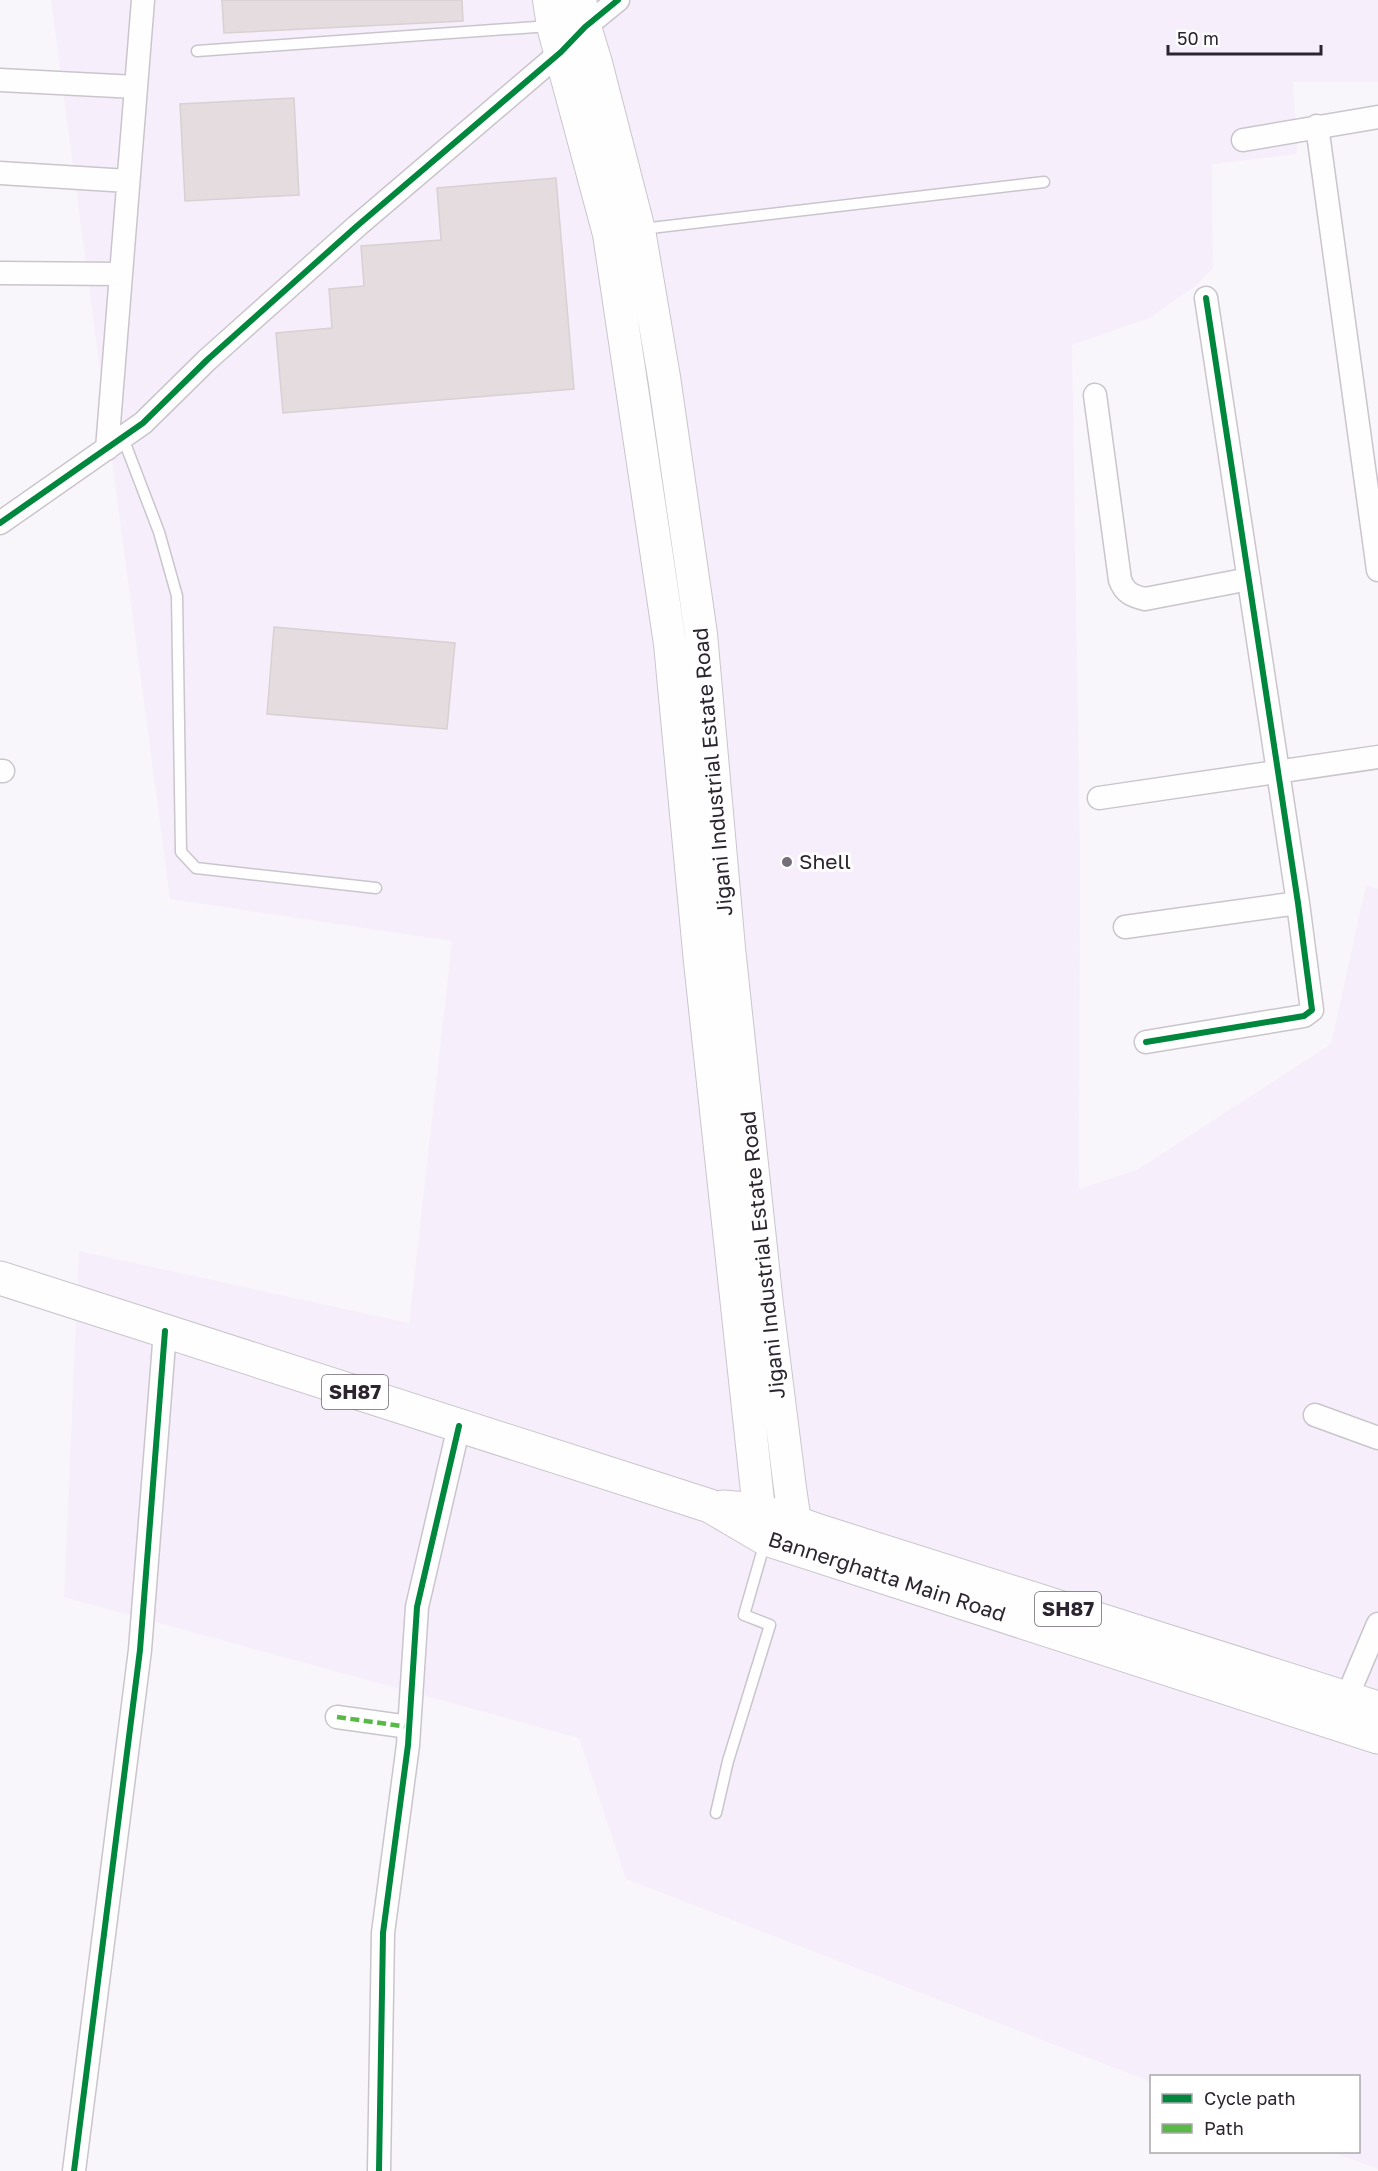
<svg xmlns="http://www.w3.org/2000/svg" width="1378" height="2171" viewBox="0 0 1378 2171" font-family="'Golos Text',sans-serif">
<style>
.built{fill:#f7eefc}
.building{fill:#e5dcdf;stroke:#d8d0d1;stroke-width:1.5}
.lines{fill:none;stroke-linecap:round;stroke-linejoin:round}
.lane-casing{stroke:#cac5cc;stroke-width:13}
.street-casing{stroke:#cac5cc;stroke-width:25}
.secondary-casing{stroke:#cac5cc;stroke-width:34}
.primary-casing{stroke:#cac5cc;stroke-width:35}
.lane{stroke:#fefefe;stroke-width:10}
.street{stroke:#fefefe;stroke-width:22}
.secondary{stroke:#fefefe;stroke-width:32}
.primary{stroke:#fefefe;stroke-width:33}
.quiet{stroke:#58b947;stroke-width:4.5;stroke-dasharray:9 4.5;stroke-linecap:butt}
.cycleway-casing{stroke:#fff;stroke-width:10}
.cycleway{stroke:#00873e;stroke-width:6}
.poi-dot{fill:#736e77;stroke:#fff;stroke-width:2}
.labels{text-anchor:middle;stroke-width:6;stroke-linejoin:round;paint-order:stroke}
.shield{fill:#fff;stroke:#6b666e;stroke-width:1.5}
.shield-label{font-size:20px;font-weight:bold;fill:#2c2530}
.street-label{font-size:21px;fill:#2c2530;stroke:#fff}
.poi-label{font-size:21px;fill:#2c2530;stroke:#fff;text-anchor:start}
</style>
<rect width="100%" height="100%" fill="#f8f6fa"/>
<!-- built -->
<path class="built" d="M51 0H1378V82H1293L1297 154 1212 164 1213 268 1194 287 1149 318 1072 345 1080 853 1079 1189 1137 1170 1331 1044 1366 885 1378 889V2169L1332 2152H1358V2076H1152L1151 2082 626 1879 579 1738 64 1597 79 1251 409 1323 452 941 170 899Z"/>
<!-- building -->
<path class="building" d="M222 0H462L463 21 224 33Z
M294 98 299 195 185 201 180 104Z
M556 178 574 389 283 413 276 333 332 328 329 289 364 286 361 246 441 240 437 188Z
M274 627 455 643 447 729 267 714Z"/>
<g class="lines">
<defs>
<path id="lane" d="M197 51 550 26
M642 229 1044 182
M123 438 159 532 177 596 181 852 196 868 376 888
M716 1813 728 1761 770 1625 744 1615 765 1542"/>
<path id="street" d="M0 80 136 87
M1317 126 1378 570
M1243 140 1378 117
M0 173 128 181
M0 273 121 274
M1095 395 1120 580C1125 593 1132 596 1145 599L1249 579
M107 449 143 0
M0 523 143 423 207 360 357 226 561 52 585 27 618 0
M0 771H3
M1099 798 1378 757
M1125 927 1298 903
M1146 1042 1304 1016 1312 1010 1298 903 1206 298
M1315 1415 1378 1438
M1341 1711 1378 1624
M337 1717 409 1727
M74 2171 140 1650 165 1331
M379 2171 383 1933 408 1745 417 1607 459 1426"/>
<path id="secondary" d="M549 0 553 26 609 234 670 644 700 962 759 1510 765 1536
M580 0 585 27 596 63 639 230 664 377 701 634 729 948 767 1305 790 1488 795 1522 802 1546"/>
<path id="primary" d="M0 1278 710 1506 766 1539 1378 1737
M723 1507 759 1510 822 1532 1378 1708"/>
</defs>
<!-- lane casing -->
<use href="#lane" class="lane-casing"/>
<!-- street casing -->
<use href="#street" class="street-casing"/>
<!-- secondary casing -->
<use href="#secondary" class="secondary-casing"/>
<!-- primary casing -->
<use href="#primary" class="primary-casing"/>
<!-- lane -->
<use href="#lane" class="lane"/>
<!-- street -->
<use href="#street" class="street"/>
<!-- secondary -->
<use href="#secondary" class="secondary"/>
<!-- primary -->
<use href="#primary" class="primary"/>
<!-- quiet -->
<path class="quiet" d="M337 1717 409 1727"/>
<defs>
<path id="cycleway" d="M0 523 143 423 207 360 357 226 561 52 585 27 618 0
M1146 1042 1304 1016 1312 1010 1298 903 1206 298
M74 2171 140 1650 165 1331
M379 2171 383 1933 408 1745 417 1607 459 1426"/>
</defs>
<!-- cycleway casing -->
<use href="#cycleway" class="cycleway-casing"/>
<!-- cycleway -->
<use href="#cycleway" class="cycleway"/>
</g>
<!-- markers -->
<circle class="poi-dot" cx="787" cy="862" r="6"/>
<g class="labels">
<!-- shield labels -->
<g class="shield">
<rect x="322" y="1375" width="66" height="34" rx="4.5"/>
<rect x="1035" y="1592" width="66" height="34" rx="4.5"/>
</g>
<g class="shield-label">
<text x="355" y="1399">SH87</text>
<text x="1068" y="1616">SH87</text>
</g>
<!-- street labels -->
<g class="street-label">
<text transform="translate(713 772) rotate(-95)" y="7">Jigani Industrial Estate Road</text>
<text transform="translate(763 1255) rotate(-96)" y="7">Jigani Industrial Estate Road</text>
<text transform="translate(887 1577) rotate(18)" y="7">Bannerghatta Main Road</text>
</g>
<!-- poi labels -->
<g class="poi-label">
<text x="799" y="869">Shell</text>
</g>
</g>
<!-- legend -->
<rect x="1150" y="2075" width="210" height="78" fill="#ffffff" stroke="#aba8ac" stroke-width="1.5"/>
<rect x="1162" y="2094" width="30" height="9" fill="#00873e" stroke="#aba8ac" stroke-width="1.5"/>
<text x="1204" y="2105" font-size="18" fill="#2c2530">Cycle path</text>
<rect x="1162" y="2124" width="30" height="9" fill="#58b947" stroke="#aba8ac" stroke-width="1.5"/>
<text x="1204" y="2135" font-size="18" fill="#2c2530">Path</text>
<!-- scale -->
<path d="M1168 45v9h153v-9" fill="none" stroke="#2c2530" stroke-width="3"/>
<text x="1177" y="45" font-size="18" fill="#2c2530" stroke="#ffffff" stroke-width="4.5" paint-order="stroke">50 m</text>
</svg>
